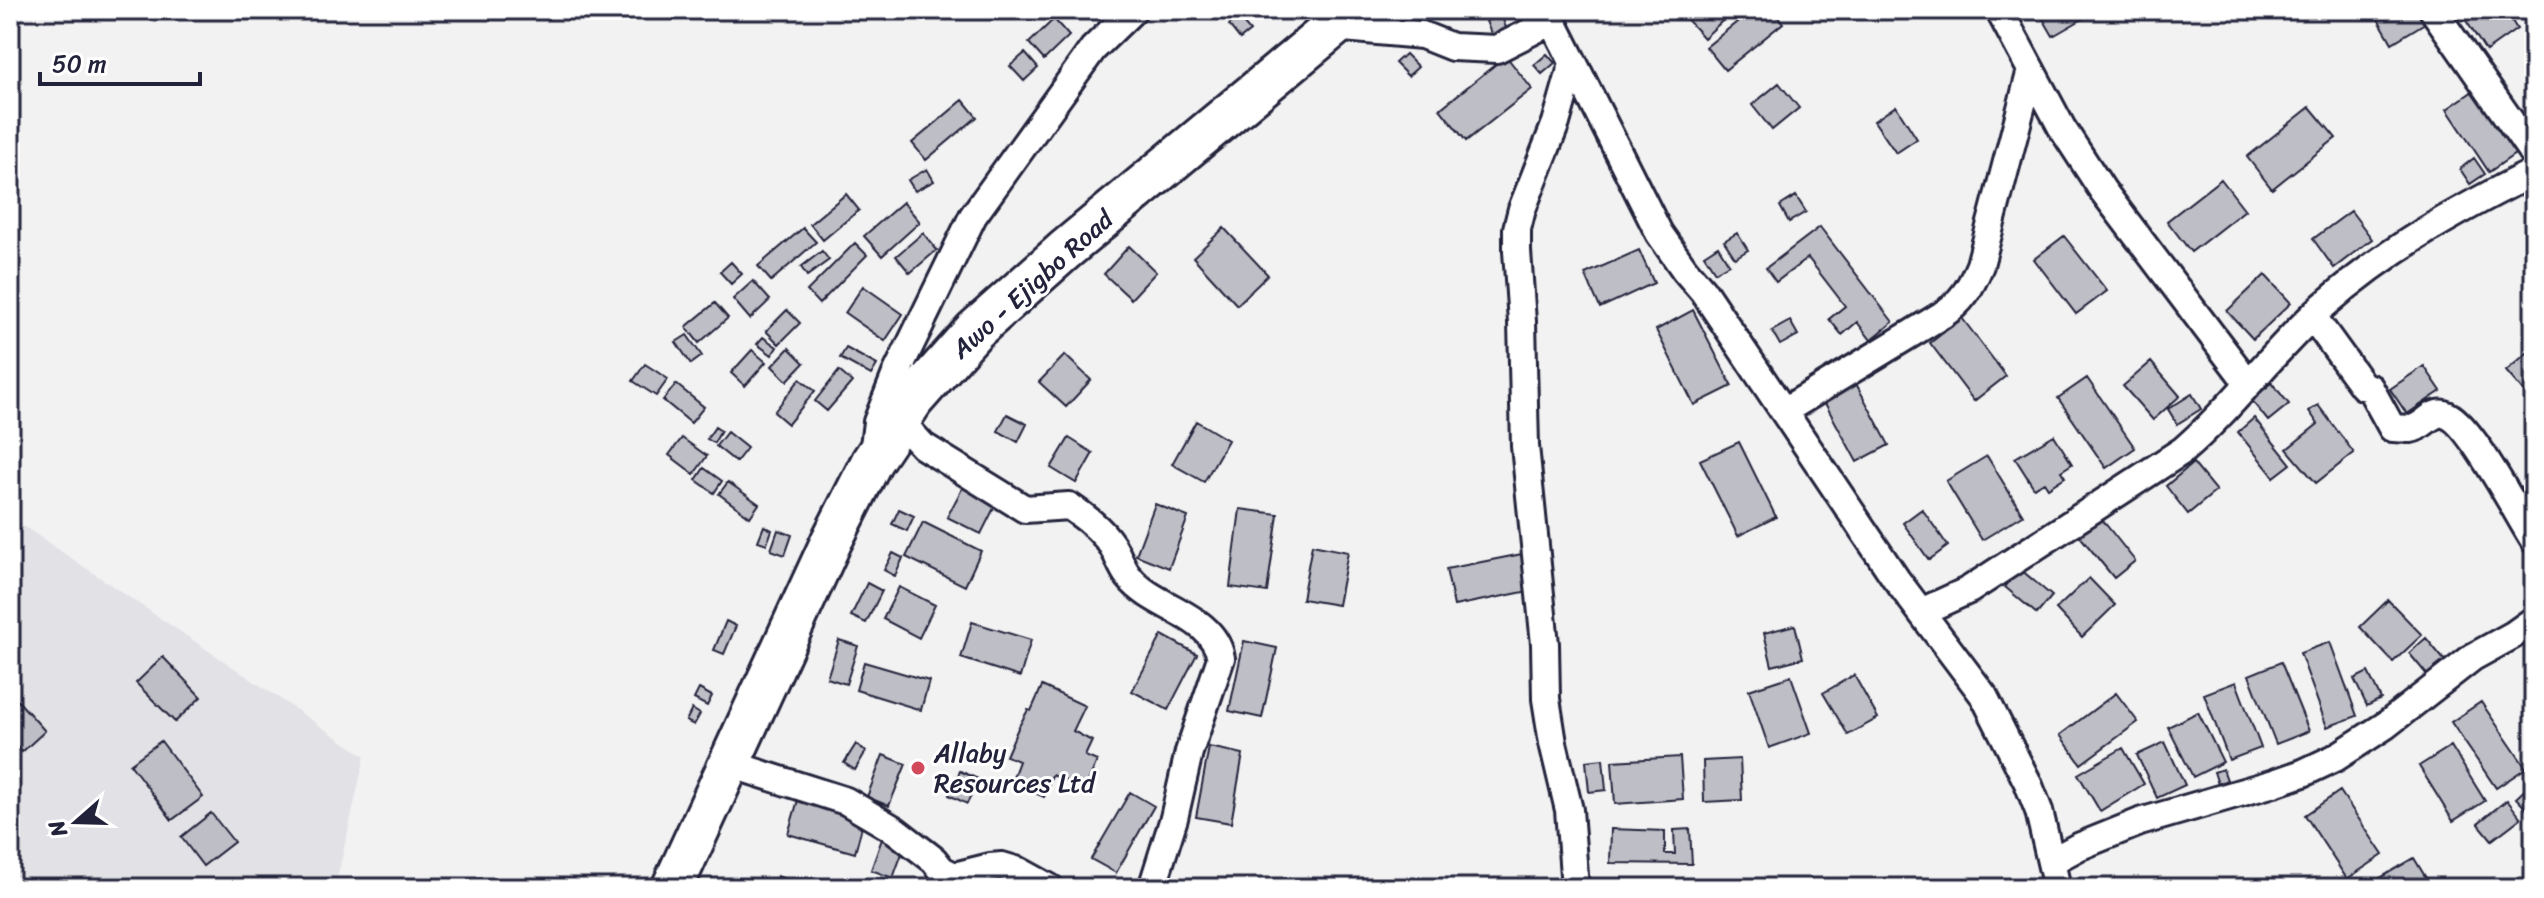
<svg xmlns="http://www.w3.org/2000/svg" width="2544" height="898" viewBox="0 0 2544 898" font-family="Sriracha,sans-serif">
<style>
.built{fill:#e2e2e6}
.building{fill:#bebec6;stroke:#22223b;stroke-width:2}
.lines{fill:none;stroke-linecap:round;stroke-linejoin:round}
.minor-casing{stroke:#22223b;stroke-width:32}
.primary-casing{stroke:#22223b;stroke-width:46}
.minor{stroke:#fff;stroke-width:26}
.primary{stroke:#fff;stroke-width:40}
.poi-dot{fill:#d1495b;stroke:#fff;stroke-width:3}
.labels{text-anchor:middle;stroke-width:6;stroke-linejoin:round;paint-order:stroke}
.street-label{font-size:26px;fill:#22223b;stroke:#fff}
.poi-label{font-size:26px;fill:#22223b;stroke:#fff;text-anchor:start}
</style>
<rect width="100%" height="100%" fill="#f2f2f3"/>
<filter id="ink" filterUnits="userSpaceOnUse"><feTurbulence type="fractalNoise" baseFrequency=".0125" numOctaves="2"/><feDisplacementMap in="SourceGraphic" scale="16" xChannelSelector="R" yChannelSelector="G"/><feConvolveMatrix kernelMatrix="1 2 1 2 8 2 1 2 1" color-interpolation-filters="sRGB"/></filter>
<g filter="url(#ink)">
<!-- built -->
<path class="built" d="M10 517 365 756 335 888H10Z"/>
<!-- building -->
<path class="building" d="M1414 10H1435L1422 20Z
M1685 10H1734L1704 38 1681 13Z
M1752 10H1773L1783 23 1725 70 1706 47Z
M2038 10H2098L2053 36Z
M2378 10H2417L2425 23 2392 43 2374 12Z
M2459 10H2505L2517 29 2486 51Z
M1501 15 1509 35 1494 41 1486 21Z
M1238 17 1250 31 1240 39 1229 25Z
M1054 19 1069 36 1044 60 1029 43Z
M1025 53 1038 68 1024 81 1010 66Z
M1405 54 1418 67 1408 76 1395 63Z
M1547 54 1555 63 1542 74 1534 65Z
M1506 56 1532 89 1466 141 1440 109Z
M1779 83 1799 108 1772 130 1752 105Z
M2476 89 2518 152 2489 172 2447 109Z
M963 100 977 117 926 160 912 143Z
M1896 106 1917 139 1896 153 1874 121Z
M2310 107 2336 138 2272 189 2247 157Z
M2474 158 2485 174 2470 184 2460 169Z
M927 169 934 181 915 191 908 180Z
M2221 179 2245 210 2191 252 2167 221Z
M846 194 859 210 823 240 810 224Z
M1796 196 1806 212 1789 222 1780 206Z
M903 202 920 222 882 256 864 236Z
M2351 211 2372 239 2334 268 2313 239Z
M1820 227 1893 322 1871 340 1857 322 1842 335 1829 319 1845 306 1808 258 1776 282 1766 268Z
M803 228 816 242 771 281 758 266Z
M1224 228 1268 275 1237 305 1193 257Z
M923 233 937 250 910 273 896 256Z
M1737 233 1748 250 1735 258 1724 241Z
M2064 236 2107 291 2076 314 2034 259Z
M855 243 867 255 819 304 807 291Z
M1129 246 1156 272 1131 299 1104 274Z
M1718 246 1729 264 1715 272 1704 255Z
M1639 250 1654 283 1600 308 1585 274Z
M822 251 829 260 807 276 801 267Z
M731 262 742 274 731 284 720 272Z
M2265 275 2291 303 2253 339 2227 311Z
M753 281 770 300 750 319 733 299Z
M863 286 903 314 885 341 845 313Z
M715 303 728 318 699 343 686 327Z
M787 310 800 323 779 344 766 331Z
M1693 310 1732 386 1694 405 1656 330Z
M1962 318 2006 376 1974 401 1930 343Z
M1790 321 1798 335 1780 345 1772 331Z
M687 335 702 356 691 364 676 342Z
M763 337 777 347 772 355 757 344Z
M789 348 804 363 787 381 772 366Z
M846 348 877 365 871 375 840 358Z
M752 350 766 362 745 386 731 373Z
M2528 352 2534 358V404L2506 371Z
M1065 355 1091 380 1066 407 1039 382Z
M2151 362 2180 396 2153 420 2123 386Z
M645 364 668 379 656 396 633 381Z
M2424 366 2441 391 2407 414 2390 389Z
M839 371 852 382 827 411 815 401Z
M1853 378 1889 445 1857 462 1821 396Z
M2087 378 2135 448 2106 468 2058 398Z
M800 379 815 391 788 424 774 412Z
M2272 383 2289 404 2268 421 2251 400Z
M676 384 704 407 691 423 663 400Z
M2192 394 2201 409 2177 424 2168 409Z
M2318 405 2354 453 2316 483 2287 449 2318 424 2309 411Z
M1007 414 1027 424 1018 442 998 431Z
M2254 418 2291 464 2274 477 2238 432Z
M1196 421 1228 440 1204 482 1172 464Z
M715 427 721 431 714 443 707 439Z
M727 432 747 448 736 462 716 446Z
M2054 435 2072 464 2061 471 2065 477 2048 488 2044 482 2034 488 2015 458Z
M682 438 707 456 694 474 669 455Z
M1069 438 1093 453 1076 483 1051 468Z
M1739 442 1776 517 1738 536 1700 460Z
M1987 456 2023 515 1982 540 1946 481Z
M2193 463 2216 491 2188 514 2166 486Z
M704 468 722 481 714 493 696 480Z
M728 482 759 504 750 517 719 494Z
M964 485 997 502 981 534 947 517Z
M1155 504 1188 517 1169 568 1136 555Z
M899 509 914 516 907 531 892 524Z
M1240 509 1278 514 1267 592 1230 587Z
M1922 509 1948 546 1929 560 1903 523Z
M2100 517 2135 561 2114 578 2079 535Z
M923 522 981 551 965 586 906 557Z
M764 526 772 530 767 544 758 541Z
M778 530 792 535 785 555 771 550Z
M1312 545 1348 552 1338 605 1302 599Z
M893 553 903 558 895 576 884 570Z
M1522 554 1529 591 1454 606 1446 569Z
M2020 569 2052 596 2037 614 2005 587Z
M2089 578 2115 605 2082 637 2056 609Z
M867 583 882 591 866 623 851 616Z
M899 587 935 605 919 638 883 619Z
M2388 600 2422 635 2393 662 2360 627Z
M726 621 736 626 724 654 714 650Z
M972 622 1031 640 1020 677 961 658Z
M1795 625 1803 658 1772 666 1764 633Z
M1162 635 1197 654 1168 710 1132 691Z
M2426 638 2445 661 2428 676 2409 653Z
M839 640 858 646 846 684 827 678Z
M1244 641 1277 648 1262 718 1229 711Z
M2330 642 2357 716 2327 727 2300 653Z
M163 657 201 697 175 722 136 683Z
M864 662 929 681 921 710 856 690Z
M2281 662 2309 731 2276 744 2249 675Z
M2368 672 2381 699 2367 706 2354 679Z
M1854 675 1878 718 1848 735 1823 693Z
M1791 676 1811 733 1769 748 1749 690Z
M2236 682 2261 748 2229 760 2204 694Z
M1042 686 1085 706 1073 731 1092 741 1085 756 1097 761 1085 789 1052 775 1044 797 1011 783 1019 761 1006 756 1018 728 1028 710 1031 711Z
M699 689 712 696 707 706 694 699Z
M10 692 45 731 22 752 10 739Z
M2116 693 2138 722 2081 764 2060 735Z
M2481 702 2526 768 2496 788 2451 722Z
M692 709 700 714 694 725 686 721Z
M2198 712 2223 762 2193 777 2168 727Z
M161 741 203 797 172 820 130 764Z
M2165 742 2185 785 2157 798 2137 755Z
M856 744 866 751 855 770 844 763Z
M2451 746 2485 801 2453 821 2419 766Z
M1209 747 1243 754 1231 823 1196 817Z
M2123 748 2144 784 2100 811 2078 774Z
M883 755 906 764 889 806 867 797Z
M1680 757 1683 799 1615 804 1612 761Z
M1603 759 1606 790 1589 792 1586 761Z
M1740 759 1742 800 1704 802 1703 761Z
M2223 769 2227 780 2218 784 2214 772Z
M960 771 978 779 967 804 949 795Z
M2534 781V817L2516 798Z
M2340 791 2383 855 2347 879 2305 815Z
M1130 792 1154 806 1116 873 1091 859Z
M798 800 864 819 855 853 788 834Z
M2507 800 2521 818 2492 840 2478 823Z
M211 813 234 842 203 866 181 837Z
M1611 829 1665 831V854H1675L1674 830 1690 829 1692 864 1610 863Z
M883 836 905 845 893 878 871 870Z
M2414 858 2432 888H2363Z
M777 876 811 888H773Z"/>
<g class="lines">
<defs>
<path id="minor" d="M1547 10 1659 233 1685 270 1703 291 1896 579 1984 696 2028 783 2039 811 2057 888
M1999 10 2062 128 2103 191 2248 383
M2433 10 2534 155
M1333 27 1422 35 1452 47 1497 49 1552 21
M1573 63 1556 123 1522 209 1517 229V251L1522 322 1525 446 1545 644 1546 699 1553 743 1569 810 1575 888
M2313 317 2363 386 2370 388 2392 428C2398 428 2405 429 2411 429 2424 427 2431 411 2444 414 2469 419 2518 516 2534 540
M1784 411 1942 315C1962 302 1971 287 1980 265L2031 70
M899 420 923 446 1025 509 1069 506C1085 517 1100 528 1111 544 1118 554 1121 567 1129 577 1154 609 1213 614 1221 658L1189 752 1174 818 1152 888
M874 446 877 422 896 374 973 216 1093 49 1133 10
M1921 612 1969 590 2182 451C2233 407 2273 351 2323 306 2389 248 2456 211 2534 172
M727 763 846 801 895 830 934 860 942 870 954 876 990 867 1002 866 1019 871 1050 888
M2052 861 2078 847 2140 822 2274 783 2303 773 2335 758 2386 725 2473 657 2513 635 2534 620"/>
<path id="primary" d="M672 888 832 540 872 461 913 400 974 331 1065 250 1354 10"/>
</defs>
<!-- minor casing -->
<use href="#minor" class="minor-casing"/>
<!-- primary casing -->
<use href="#primary" class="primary-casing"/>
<!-- minor -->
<use href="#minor" class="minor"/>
<!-- primary -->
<use href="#primary" class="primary"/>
</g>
</g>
<!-- markers -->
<circle class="poi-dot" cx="918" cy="768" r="8"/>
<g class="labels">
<!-- street labels -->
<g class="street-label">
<text transform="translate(1032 284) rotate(-42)" y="9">Awo - Ejigbo Road</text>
</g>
<!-- poi labels -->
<g class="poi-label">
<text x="934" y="762">Allaby<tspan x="934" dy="30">Resources Ltd</tspan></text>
</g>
</g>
<!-- margin -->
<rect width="2544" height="898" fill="none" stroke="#fff" stroke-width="40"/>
<rect x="20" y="20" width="2504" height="858" fill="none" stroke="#22223b" stroke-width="3" filter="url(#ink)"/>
<!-- north arrow -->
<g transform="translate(76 822) rotate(250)" stroke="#ffffff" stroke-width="6" paint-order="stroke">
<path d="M0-6L14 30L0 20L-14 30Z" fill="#22223b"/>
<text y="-12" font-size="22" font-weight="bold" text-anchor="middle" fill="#22223b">N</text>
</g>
<!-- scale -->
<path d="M40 72v12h160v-12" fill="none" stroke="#22223b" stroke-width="4"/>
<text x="52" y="72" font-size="24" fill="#22223b" stroke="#ffffff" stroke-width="6" paint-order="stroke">50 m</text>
</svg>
